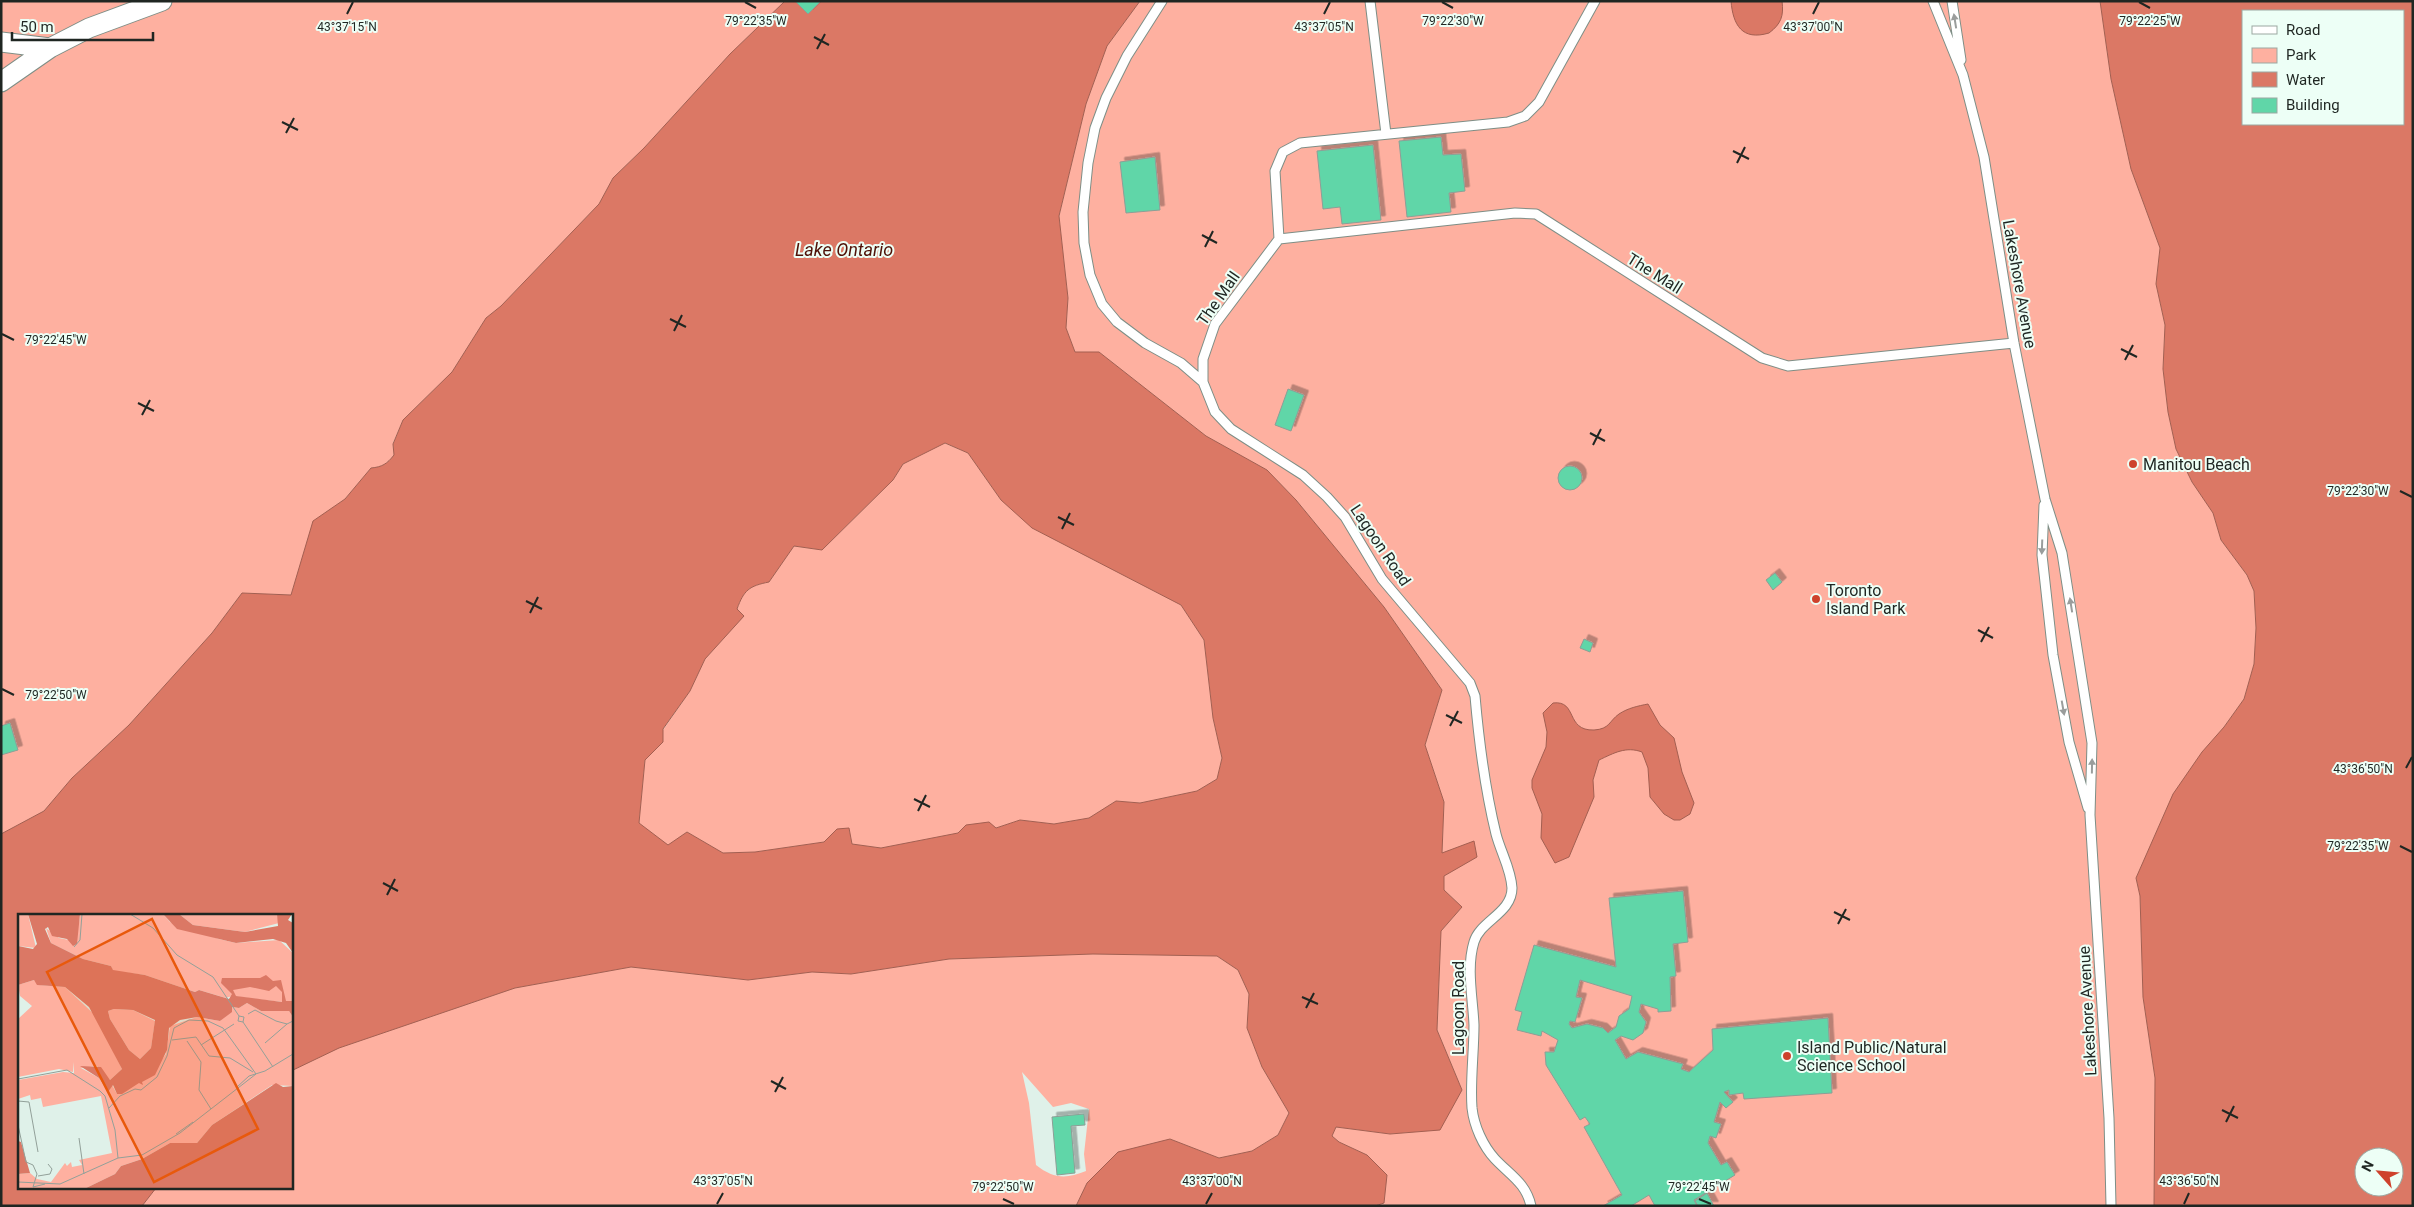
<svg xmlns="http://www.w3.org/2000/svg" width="2414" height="1207" viewBox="0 0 2414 1207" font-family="Roboto,sans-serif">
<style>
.green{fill:#feb0a0;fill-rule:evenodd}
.water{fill:#db7865;stroke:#a35f51;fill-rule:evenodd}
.building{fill:#60d6a8;stroke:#8d9e96;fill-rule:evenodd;filter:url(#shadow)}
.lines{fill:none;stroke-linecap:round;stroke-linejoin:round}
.lane-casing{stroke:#7e8e86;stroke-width:11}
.street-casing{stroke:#7e8e86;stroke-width:21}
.lane{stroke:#fff;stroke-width:9}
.street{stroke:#fff;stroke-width:19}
.oneway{fill:#9a9d9c}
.ticks{fill:none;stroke:#1f2622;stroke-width:2}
.poi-dot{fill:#ce422c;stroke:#edfff6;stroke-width:2}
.labels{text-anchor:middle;stroke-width:4;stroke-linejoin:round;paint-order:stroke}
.street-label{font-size:16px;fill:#1f2622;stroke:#edfff6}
.poi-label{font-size:16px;fill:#1f2622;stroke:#edfff6;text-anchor:start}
.water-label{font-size:18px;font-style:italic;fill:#501208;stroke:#edfff6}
.inset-road{fill:none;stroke:#92a099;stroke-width:1}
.view{fill:#e8590c;fill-opacity:0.15;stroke:#e8590c;stroke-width:2.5}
.inset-edge{fill:none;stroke:#1f2622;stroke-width:2.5}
.ticks-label{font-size:12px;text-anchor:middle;fill:#1f2622;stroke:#edfff6;stroke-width:4;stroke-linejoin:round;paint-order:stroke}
</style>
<defs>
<filter id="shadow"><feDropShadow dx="4.5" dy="-4.5" stdDeviation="0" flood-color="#0004"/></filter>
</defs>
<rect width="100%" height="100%" fill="#dff1e9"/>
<!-- green -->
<path class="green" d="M1 1H785L730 54 644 148 613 178 599 204 501 306 486 318 452 372 403 420 393 443 394 455C387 464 382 467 371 468L345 499 314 521 291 595 242 593 212 633 129 725 72 778 44 811 1 834Z
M1140 1H2100L2111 79 2131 169 2160 248 2156 284 2165 325 2163 369 2168 412 2176 449 2192 482 2213 513 2221 540 2247 575 2254 591 2256 628 2254 664 2244 699 2224 727 2136 878 2140 896 2143 997 2155 1078 2154 1206H1375L1384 1203 1367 1155 1339 1142 1332 1136 1336 1127 1390 1134 1412 1132 1462 1090 1437 1030 1441 931 1462 907 1444 890 1442 853 1444 802 1425 745 1442 690 1384 607 1296 500 1267 470 1206 436 1099 352H1075L1066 328 1068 298 1059 217 1086 104 1107 46Z
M944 443 968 453 1001 500 1181 605 1204 640 1213 718 1222 758 1217 779 1197 791 1140 803 1116 801 1090 818 1054 824 1020 820 996 828 966 825 959 833 881 848 852 844 849 829H837L824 842 755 852 723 853 687 832 668 846 639 823 645 760 663 742V730L690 691 705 659 743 616 737 609C743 590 749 586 769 582L794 546 822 550 893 480 903 464Z
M1093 954 1217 956 1238 970 1249 994 1247 1028 1262 1067 1289 1113 1278 1135 1252 1151 1219 1158 1170 1139 1087 1183 1076 1206H142L156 1188H291V1071L338 1048 515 988 631 967 748 980 812 972 851 974 949 959ZM1022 1072 1053 1107 1071 1103 1089 1109 1084 1154 1086 1171C1066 1179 1054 1179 1036 1165L1029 1103Z"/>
<!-- water -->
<path class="water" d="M785 1H795L808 14 821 1H1140L1107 46 1086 104 1059 216 1068 298 1066 328 1075 352H1099L1206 436 1267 470 1296 500 1384 607 1442 690 1425 745 1444 802 1442 853 1474 841 1477 857 1444 876V890L1462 907 1441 931 1437 1030 1462 1090 1440 1130 1390 1134 1336 1127 1332 1136 1339 1142 1367 1155 1387 1175 1384 1203 1375 1206H1076L1087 1183 1118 1152 1170 1139 1219 1158 1252 1151 1278 1135 1289 1113 1262 1067 1247 1028 1249 994 1238 970 1217 956 1093 954 949 959 851 974 812 972 748 980 631 967 515 988 339 1048 291 1071V916H19V1188H156L142 1206H1V834L44 811 72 778 129 725 212 633 242 593 291 595 313 521 345 499 371 468C382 467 387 464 394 455L393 444 403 420 452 372 486 318 501 306 599 204 613 178 644 148 730 54ZM945 443 968 453 1001 500 1032 528 1181 605 1204 640 1213 718 1222 758 1217 779 1197 791 1140 803 1116 801 1089 818 1054 824 1020 820 996 828 989 822 966 825 958 833 881 848 852 844 849 828 837 829 824 842 755 852 723 853 687 832 668 845 639 823 645 760 663 742V729L690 691 705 659 744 616 737 609C744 590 749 586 769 582L794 546 822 550 893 480 903 464Z
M1731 1H1782C1784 16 1781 24 1769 33 1742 41 1733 25 1731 1Z
M2100 1H2413V1206H2154L2155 1078 2143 997 2140 896 2136 878 2173 794 2202 752 2224 727 2244 699 2254 664 2256 628 2254 591 2247 575 2221 540 2213 513 2192 482 2176 449 2168 412 2163 369 2165 325 2156 284 2160 248 2131 169 2111 79ZM2243 11H2403V124H2243ZM2364 1157H2394V1187H2364Z
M1553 703C1578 700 1565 731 1594 730 1610 729 1609 721 1619 714 1628 708 1638 706 1648 704L1660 725 1674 738 1682 772 1694 803 1690 814 1680 820H1674L1664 814 1650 797 1648 768 1642 752C1626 746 1614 753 1599 760L1593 780 1594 797 1569 857 1555 863 1541 838 1542 814 1532 788V780L1546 747 1547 732 1543 713Z"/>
<!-- building -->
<path class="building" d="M795 1H821L808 14Z
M1441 137 1443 155 1461 154 1465 191 1449 193 1451 212 1407 217 1399 141Z
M1373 145 1381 220 1342 224 1340 207 1323 209 1317 151Z
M1155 157 1160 210 1126 213 1120 162Z
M1288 389 1304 395 1291 431 1275 425Z
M1558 478a12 12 0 1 1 24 0a12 12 0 1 1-24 0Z
M1775 573 1782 582 1773 590 1766 580Z
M1584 639 1593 643 1590 652 1580 648Z
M10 723 18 750 1 755V726Z
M1683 891 1688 942 1673 944 1676 976 1670 977 1671 1011 1658 1012V1009L1641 1004 1639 1012 1646 1022 1643 1033 1633 1040 1621 1036 1615 1040 1626 1059 1638 1052 1683 1064 1681 1069 1689 1072 1713 1050 1712 1029 1828 1018 1832 1093 1744 1099 1743 1093 1729 1095V1090L1724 1092 1733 1102 1726 1108 1720 1102 1714 1122 1721 1124 1716 1138 1710 1136 1708 1143 1721 1165 1727 1162 1735 1175 1694 1200 1697 1206H1655L1649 1195 1631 1206H1603L1622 1195 1584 1127 1590 1124 1585 1117 1580 1120 1546 1065 1545 1052H1554L1558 1040 1542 1031 1541 1036 1517 1030 1522 1012 1515 1010 1534 945 1616 967 1609 898ZM1580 980 1632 996 1629 1009 1619 1016 1616 1027 1608 1033 1603 1028 1587 1024 1572 1028 1569 1024 1570 1021 1575 1022 1582 998 1576 997Z
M1084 1114 1085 1125 1071 1126 1075 1173 1057 1175 1052 1117Z
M1707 1193 1714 1206H1698L1695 1201Z"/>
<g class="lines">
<defs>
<path id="lane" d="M1162 1 1127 56 1106 98 1095 128 1088 163 1083 212 1084 243 1090 275 1102 304 1117 322 1145 343 1181 363 1203 382 1215 412 1231 429 1303 475 1327 497 1345 517 1382 579 1470 683 1475 696C1479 742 1485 789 1496 834 1501 853 1511 869 1512 888 1512 913 1480 921 1474 942 1466 968 1473 999 1474 1025 1474 1053 1470 1081 1472 1108 1474 1126 1483 1146 1495 1159 1510 1175 1526 1183 1531 1206
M1370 1 1386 134
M1933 1 1963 75 1984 157 2014 343 2045 499 2062 553 2092 743 2090 815 2109 1118 2111 1206
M1952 1 1961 60
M1279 239 1515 213 1536 214 1762 358 1788 366 2014 343
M1203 382V359L1215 324 1279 239 1275 171 1283 152 1300 143 1508 122 1525 116 1539 102 1595 1
M2044 505 2042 555 2053 655 2069 742 2088 808"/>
<path id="street" d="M1 42 50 48
M1 82 50 48 89 28 162 1"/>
</defs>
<!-- lane casing -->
<use href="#lane" class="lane-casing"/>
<!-- street casing -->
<use href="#street" class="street-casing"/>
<!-- lane -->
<use href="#lane" class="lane"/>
<!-- street -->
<use href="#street" class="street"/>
</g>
<!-- one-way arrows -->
<defs><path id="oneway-solid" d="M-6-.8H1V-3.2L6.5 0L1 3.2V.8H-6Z" transform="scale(1.25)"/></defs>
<g class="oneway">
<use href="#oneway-solid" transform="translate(1955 21) rotate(-99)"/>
<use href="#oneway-solid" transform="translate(2042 547) rotate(92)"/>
<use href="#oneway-solid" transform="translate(2071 605) rotate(-99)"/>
<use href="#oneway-solid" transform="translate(2063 708) rotate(80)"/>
<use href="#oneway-solid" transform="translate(2092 766) rotate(-89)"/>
</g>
<!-- ticks -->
<path class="ticks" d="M745 2 756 8M1442 2 1453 8M2139 2 2150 8M347 14 353 2M1324 14 1330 2M1813 14 1819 2M814 37 829 45M817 49 825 34M282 122 298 130M286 133 294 118M1733 151 1749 159M1737 163 1745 147M1202 235 1217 243M1205 247 1213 231M670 319 686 327M674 331 682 315M2 334 14 340M2121 349 2137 357M2125 360 2133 345M138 403 154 411M142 415 150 400M1590 433 1605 441M1593 445 1601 429M2400 491 2412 497M1058 517 1074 525M1062 529 1070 513M526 601 542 609M530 613 538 597M1978 630 1993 638M1981 642 1989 627M2 689 14 695M1446 715 1462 723M1450 726 1458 711M2406 768 2412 757M914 799 930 807M918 811 926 795M2400 846 2412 852M383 883 398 891M387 895 395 879M1834 912 1850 920M1838 924 1846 909M1302 997 1318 1004M1306 1008 1314 993M771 1081 786 1089M775 1092 783 1077M2222 1110 2238 1118M2226 1122 2234 1106M1003 1199 1014 1204M1699 1199 1711 1204M717 1204 723 1193M1206 1204 1212 1193M2184 1204 2189 1193"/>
<!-- markers -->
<g class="poi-dot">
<circle cx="2133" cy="464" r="5"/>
<circle cx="1816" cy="599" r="5"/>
<circle cx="1787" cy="1056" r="5"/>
</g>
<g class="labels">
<!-- street labels -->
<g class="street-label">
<text transform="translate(1655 273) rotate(32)" y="6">The Mall</text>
<text transform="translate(2020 284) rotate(80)" y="6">Lakeshore Avenue</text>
<text transform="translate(1218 298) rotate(-55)" y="6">The Mall</text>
<text transform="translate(1381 545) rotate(56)" y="6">Lagoon Road</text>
<text transform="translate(1458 1008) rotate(-90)" y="6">Lagoon Road</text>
<text transform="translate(2087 1011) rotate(-93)" y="6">Lakeshore Avenue</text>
</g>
<!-- poi labels -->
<g class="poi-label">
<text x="2143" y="470">Manitou Beach</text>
<text x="1826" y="596">Toronto<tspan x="1826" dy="18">Island Park</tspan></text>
<text x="1797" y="1053">Island Public/Natural<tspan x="1797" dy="18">Science School</tspan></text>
</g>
<!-- water labels -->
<g class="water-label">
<text x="844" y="256">Lake Ontario</text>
</g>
</g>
<!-- overview -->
<g transform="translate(18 914)">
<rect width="275" height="275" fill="#dff1e9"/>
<path d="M0 0H10L18 34 0 32ZM62 0H145L152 8 201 25 218 29 261 26 275 39V87L264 88 214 82 208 84 181 76 177 78 127 61 95 57 93 52 65 45 33 29 28 14 41 24 51 26 61 9ZM161 0H259L261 9 227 18 175 11ZM16 66 22 71 47 73 78 102 104 155 92 166 79 152 63 154 81 164 90 178 94 171 99 180 132 162 148 140 152 112 179 103 202 107 214 93 221 94 229 89 243 97H271L275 103V172L254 171 194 211 179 229H152L124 245 103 252 97 260 66 275H0V260L12 259 19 265 33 268 47 249 49 252 53 248 54 253 64 251 61 246 94 239 83 182 25 193 23 184 13 186 12 181 0 185V166L45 158 56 159V148L55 158 41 155 0 163V105L14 92 2 82 0 71ZM96 95 115 96 137 107 133 134 122 145 111 136 92 105 90 97Z" fill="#feb0a0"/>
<path d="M10 0H62L59 30 55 32 49 25 34 22 30 13 27 15 33 29 65 45 93 52 95 56 127 61 177 78 181 76 211 85 214 80 203 69 204 64H242L248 61 255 67 263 66 268 87H275V103L271 97H243L229 89 221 94 214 93V98L202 107 179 103 162 106 151 114 149 136 137 161 124 168 125 171 121 169 104 180H99L95 171 90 178 81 164 62 152 83 153 92 166 104 155 71 93 47 73 19 71 16 66 0 71V32L15 35 19 30ZM258 72 264 78V88L218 82 215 76 232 73 251 77ZM96 95 115 96 137 106 133 134 122 145 111 136 92 105 90 97ZM145 0H161L175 11 227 18 260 12 259 0H274L270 6 275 9V39L268 29 255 25 218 29 159 15ZM258 169 265 173 275 172V275H66L97 260 103 252 124 245 152 229H179L194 211ZM0 227 3 228 12 259 0 260Z" fill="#db7865" fill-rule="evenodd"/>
<path class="inset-road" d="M112 0 135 14 159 41 195 63 221 102M56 33 62 26 64 0M230 100 237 96 258 107 269 110 275 107M225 108 220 107 221 102 226 103 225 108 255 153M154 126 178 123 191 142 212 144 235 158M169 127 183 148 181 176 193 195M247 129 269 110M183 131 216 110M0 165 49 156 82 177 87 182 97 216 100 244M219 173 231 162 247 157 275 140M0 187 11 188 20 238M91 194 102 182 117 175 123 176 139 163 149 142 156 114 171 106 190 107 205 114 238 160M0 211 8 248 15 251 19 260 15 273 27 270M158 220 175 208M61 224 66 260M20 262 32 260 34 255 30 250M0 268 42 270 100 244 124 241 162 219 238 160"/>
<path class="view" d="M134 5 240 215 136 268 29 58Z"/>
<rect width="275" height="275" class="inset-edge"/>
</g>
<g class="ticks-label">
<text x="756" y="25">79°22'35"W</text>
<text x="1453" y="25">79°22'30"W</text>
<text x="2150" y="25">79°22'25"W</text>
<text x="347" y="31">43°37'15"N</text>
<text x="1324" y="31">43°37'05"N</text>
<text x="1813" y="31">43°37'00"N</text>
<text x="56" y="344">79°22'45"W</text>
<text x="2358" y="495">79°22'30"W</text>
<text x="56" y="699">79°22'50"W</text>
<text x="2363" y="773">43°36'50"N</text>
<text x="2358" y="850">79°22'35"W</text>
<text x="723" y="1185">43°37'05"N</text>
<text x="1212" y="1185">43°37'00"N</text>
<text x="2189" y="1185">43°36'50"N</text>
<text x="1003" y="1191">79°22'50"W</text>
<text x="1699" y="1191">79°22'45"W</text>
</g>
<!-- border -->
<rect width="2414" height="1207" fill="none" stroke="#1f2622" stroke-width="5"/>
<!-- legend -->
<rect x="2242" y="10" width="162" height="115" fill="#edfff6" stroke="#9ba8a1"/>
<rect x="2252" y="26" width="25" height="8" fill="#ffffff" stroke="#9ba8a1"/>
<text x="2286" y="35" font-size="15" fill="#1f2622">Road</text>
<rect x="2252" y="48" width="25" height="15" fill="#feb0a0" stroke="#9ba8a1"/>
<text x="2286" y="60" font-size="15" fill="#1f2622">Park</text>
<rect x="2252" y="72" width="25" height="15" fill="#db7865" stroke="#9ba8a1"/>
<text x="2286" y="85" font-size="15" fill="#1f2622">Water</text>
<rect x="2252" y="98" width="25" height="15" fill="#60d6a8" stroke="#9ba8a1"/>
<text x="2286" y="110" font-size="15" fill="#1f2622">Building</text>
<!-- north arrow -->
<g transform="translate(2379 1172) rotate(297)"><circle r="24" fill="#edfff6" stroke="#9ba8a1"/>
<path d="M0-4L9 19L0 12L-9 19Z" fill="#ce422c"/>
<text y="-8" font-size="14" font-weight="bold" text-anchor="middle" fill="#1f2622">N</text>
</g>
<!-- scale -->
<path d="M12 32v8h141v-8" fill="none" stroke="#1f2622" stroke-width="2.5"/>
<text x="20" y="32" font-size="15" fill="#1f2622" stroke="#edfff6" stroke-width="4" paint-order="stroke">50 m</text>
</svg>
